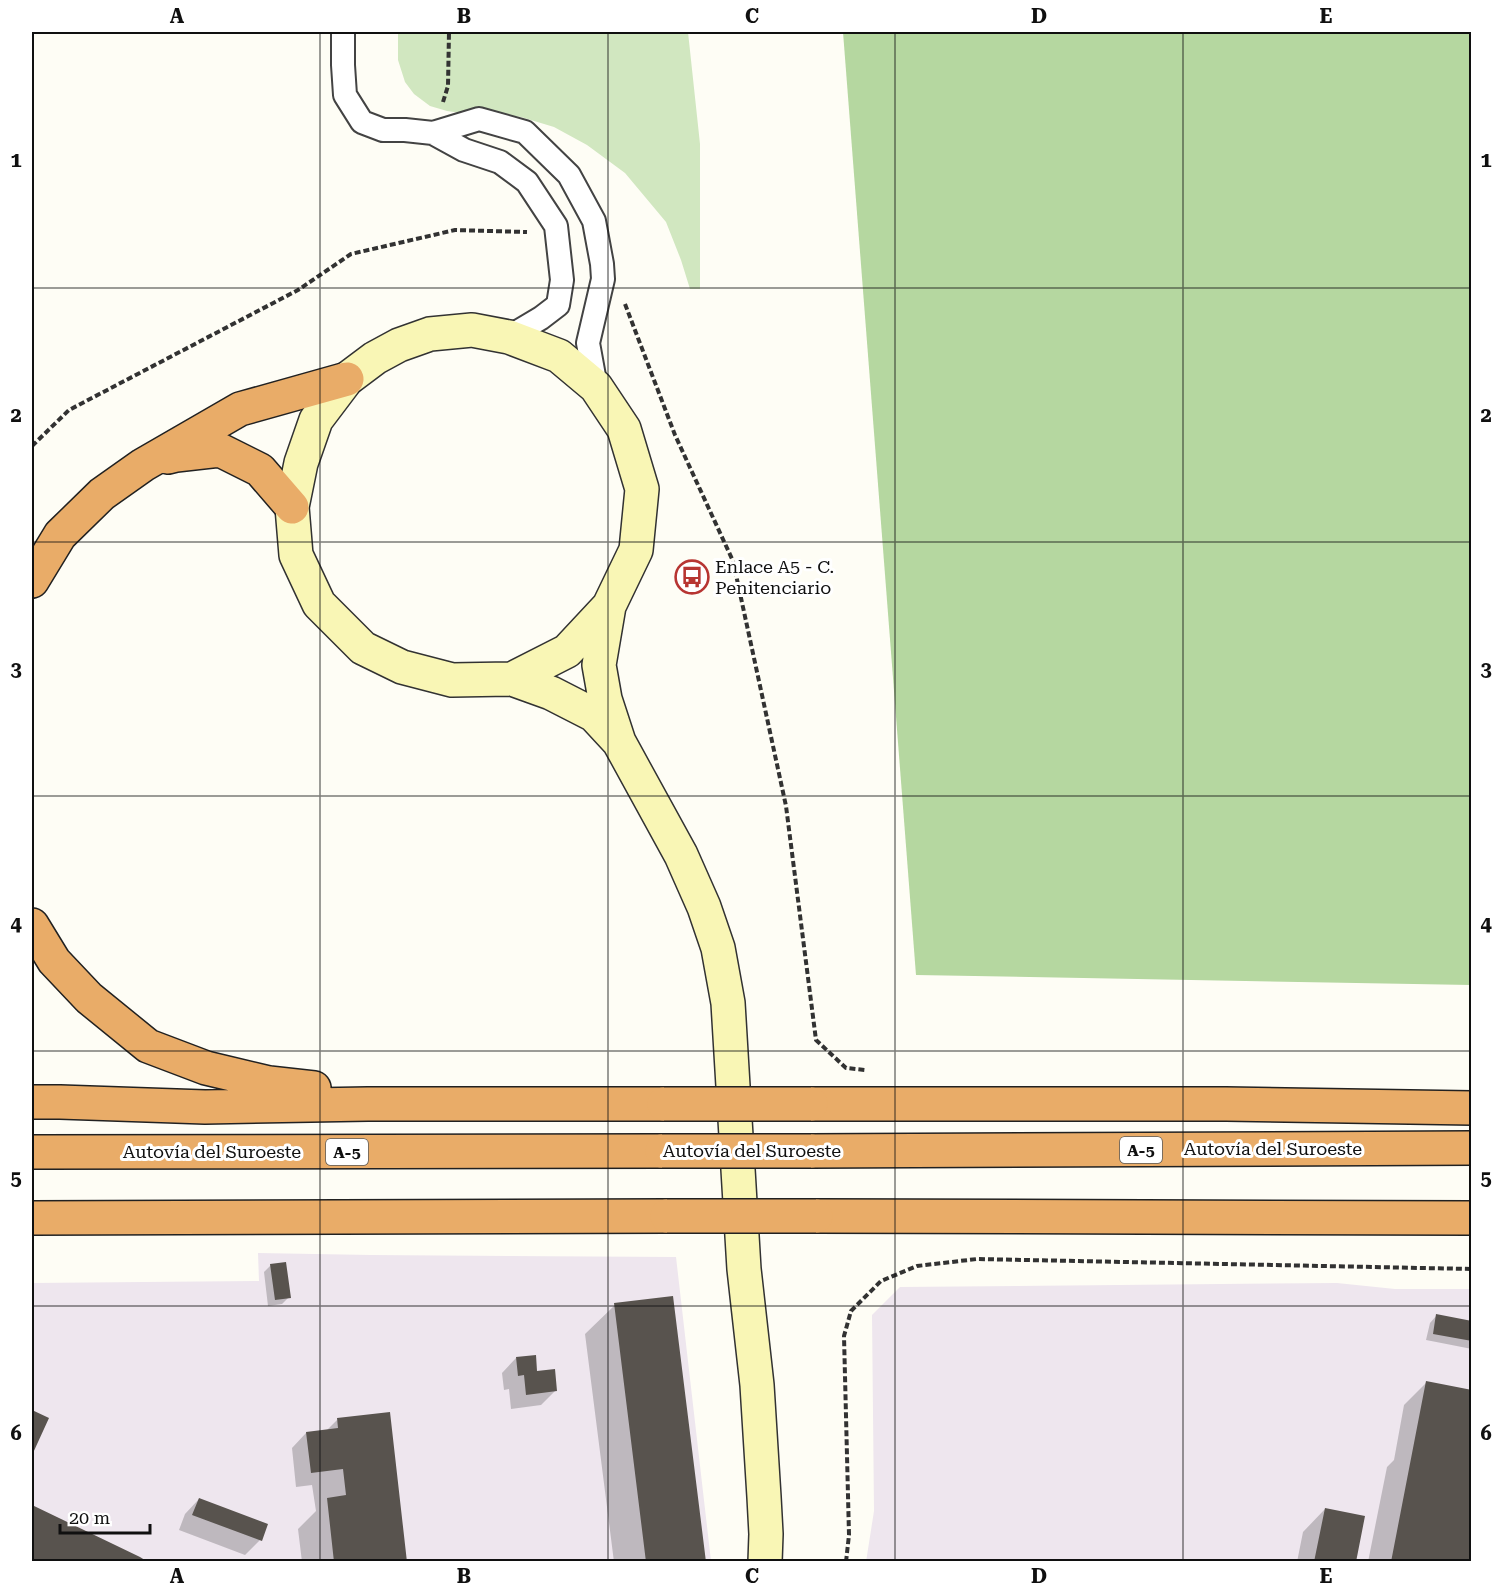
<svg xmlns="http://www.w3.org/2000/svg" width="1503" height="1593" viewBox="0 0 1503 1593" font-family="'Roboto Serif',serif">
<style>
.industrial{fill:#eee6ee}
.green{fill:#d1e7c0}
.forest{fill:#b5d7a0}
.shadow{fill:#0003}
.building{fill:#58534e}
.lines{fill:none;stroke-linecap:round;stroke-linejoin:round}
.street-casing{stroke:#434343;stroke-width:26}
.secondary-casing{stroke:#323232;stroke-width:36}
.highway-casing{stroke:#212121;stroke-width:36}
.path{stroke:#323232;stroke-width:4;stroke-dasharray:6 3;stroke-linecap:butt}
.street{stroke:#fff;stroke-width:22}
.secondary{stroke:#f9f6b5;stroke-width:33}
.highway{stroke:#e9ac68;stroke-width:33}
.highway-bridge-casing{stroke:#212121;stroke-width:36;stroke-linecap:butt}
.highway-bridge{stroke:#e9ac68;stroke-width:33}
.grid{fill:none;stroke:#101010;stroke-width:1.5;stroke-opacity:0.55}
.labels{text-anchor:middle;stroke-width:6;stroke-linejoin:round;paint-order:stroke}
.shield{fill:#fff;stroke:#585858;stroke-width:1.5}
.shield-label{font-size:16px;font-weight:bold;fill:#101010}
.poi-label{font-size:18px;fill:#101010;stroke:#fff;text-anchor:start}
.street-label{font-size:18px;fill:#101010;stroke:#fff}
.neatline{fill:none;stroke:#101010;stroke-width:2}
.grid-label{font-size:20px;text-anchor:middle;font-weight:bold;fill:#101010}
</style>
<rect width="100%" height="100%" fill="#fefdf5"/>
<!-- industrial -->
<path class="industrial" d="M258 1253 371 1255 676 1257 711 1561H32V1283L259 1281Z
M1337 1283 1395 1289H1471V1561L866 1562 874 1511 872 1315 900 1287Z"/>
<!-- green -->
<path class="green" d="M398 32H688L700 144V289H690L681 260 666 222 625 173 587 145 554 127 521 117 489 113H461L447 111 430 106 414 94 405 82 398 60Z"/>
<!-- forest -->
<path class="forest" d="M843 32H1471V985L916 975Z"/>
<!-- shadow -->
<path class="shadow" d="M271 1265 289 1297 282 1304 268 1306 264 1272Z
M615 1305 704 1562H614L585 1334Z
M1437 1315 1472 1322V1349L1426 1340 1430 1323Z
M516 1358 536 1372 556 1390 541 1405 511 1409 509 1389 504 1390 502 1373Z
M1427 1382 1472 1562H1368L1387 1467 1394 1460 1404 1405Z
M32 1412 47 1419 32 1453Z
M337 1420 406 1562H302L298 1529 316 1511 312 1485 296 1487 292 1448 306 1433 326 1431Z
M199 1499 266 1525 260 1540 245 1555 179 1530 185 1514Z
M32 1507 138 1558 145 1562H32Z
M1325 1509 1354 1562H1297L1303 1532Z"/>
<!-- building -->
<path class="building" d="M286 1262 291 1298 275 1300 270 1264Z
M673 1296 706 1562H646L614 1303Z
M1436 1314 1472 1321V1341L1433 1334Z
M536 1355 537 1371 555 1369 557 1391 526 1395 524 1375 518 1376 516 1357Z
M1426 1381 1472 1390V1562H1391Z
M32 1410 49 1418 33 1453 32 1452Z
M390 1412 407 1562H334L327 1498 346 1495 343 1469 311 1473 306 1432 338 1428 337 1418Z
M199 1498 268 1524 262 1541 192 1515Z
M32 1505 140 1557 148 1562H32Z
M1325 1508 1365 1516 1356 1562H1314Z"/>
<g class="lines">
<defs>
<path id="street" d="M343 32V65L345 95 362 122 383 130H405L433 133 464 150 500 162 527 182 556 226 562 280 558 305 541 318 509 337
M433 133 479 119 525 132 569 175 594 221 602 264 603 279 588 343 596 387"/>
<path id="secondary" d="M609 606 599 665 605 699 619 742 681 855 704 907 718 948 728 1003 744 1269 757 1385 764 1497 766 1534 765 1562
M512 679 567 651 609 606 636 550 642 489 624 429 596 387 559 356 509 337 472 330 430 334 399 345 375 358 347 379 316 420 301 463 292 507 296 555 319 604 363 648 402 667 452 680 512 679 551 693 594 715 619 742"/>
<path id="highway" d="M168 457 176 455 220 450 260 470 292 507
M32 581 60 535 102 494 143 465 240 409 347 379
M32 925 54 961 89 998 148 1046 206 1068 269 1083 314 1088
M32 1102H60L205 1107 368 1104H664
M811 1104H1226L1472 1108
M811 1151 1472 1148
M32 1152 662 1151
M816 1216 1472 1218
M32 1218 667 1216"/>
</defs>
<!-- street casing -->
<use href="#street" class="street-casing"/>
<!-- secondary casing -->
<use href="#secondary" class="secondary-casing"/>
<!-- highway casing -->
<use href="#highway" class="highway-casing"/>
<!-- path -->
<path class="path" d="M443 102 448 86 449 32
M625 304 675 435 733 561 786 806 816 1040 846 1068 865 1070
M32 446 69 410 298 290 351 254 455 230 527 232
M846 1562 849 1535 844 1336 851 1311 881 1281 917 1266 977 1259 1472 1269"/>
<!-- street -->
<use href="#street" class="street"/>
<!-- secondary -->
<use href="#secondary" class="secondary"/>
<!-- highway -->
<use href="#highway" class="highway"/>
<defs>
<path id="highway-bridge" d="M664 1104H811
M662 1151H811
M667 1216H816"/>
</defs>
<!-- highway-bridge casing -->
<use href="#highway-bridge" class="highway-bridge-casing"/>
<!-- highway-bridge -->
<use href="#highway-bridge" class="highway-bridge"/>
</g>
<!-- grid -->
<path class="grid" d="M320 32V1562M608 32V1562M895 32V1562M1183 32V1562M32 288H1472M32 542H1472M32 796H1472M32 1051H1472M32 1306H1472"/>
<!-- icons -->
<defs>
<symbol id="bus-ring" viewBox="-11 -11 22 22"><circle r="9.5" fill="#fff" stroke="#b73532" stroke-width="1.5"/><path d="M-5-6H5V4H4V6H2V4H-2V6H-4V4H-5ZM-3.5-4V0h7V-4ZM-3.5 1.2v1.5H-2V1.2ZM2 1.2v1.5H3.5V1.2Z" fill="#b73532"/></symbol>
</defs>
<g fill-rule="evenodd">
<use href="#bus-ring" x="673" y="558" width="38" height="38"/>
</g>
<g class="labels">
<!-- shield labels -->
<g class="shield">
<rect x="1120" y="1137" width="42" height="26" rx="4.5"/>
<rect x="326" y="1139" width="42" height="26" rx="4.5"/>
</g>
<g class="shield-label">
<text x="1141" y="1156">A-5</text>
<text x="347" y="1158">A-5</text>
</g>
<!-- poi labels -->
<g class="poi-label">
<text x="715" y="573">Enlace A5 - C.<tspan x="715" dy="21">Penitenciario</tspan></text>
</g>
<!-- street labels -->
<g class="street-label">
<text x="1273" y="1155">Autovía del Suroeste</text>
<text x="752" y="1157">Autovía del Suroeste</text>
<text x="212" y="1158">Autovía del Suroeste</text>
</g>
</g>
<!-- border -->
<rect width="1503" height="1593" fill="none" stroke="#ffffff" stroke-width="66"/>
<!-- scale -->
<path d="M60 1524v9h90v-9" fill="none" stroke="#101010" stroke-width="3"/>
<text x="69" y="1524" font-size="18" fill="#101010" stroke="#ffffff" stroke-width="4.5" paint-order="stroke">20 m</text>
<rect x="33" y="33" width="1437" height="1527" class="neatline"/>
<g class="grid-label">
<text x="177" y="23">A</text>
<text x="464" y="23">B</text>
<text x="752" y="23">C</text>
<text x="1039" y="23">D</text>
<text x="1326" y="23">E</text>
<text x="16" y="167">1</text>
<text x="1486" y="167">1</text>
<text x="16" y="422">2</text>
<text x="1486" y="422">2</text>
<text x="16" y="676">3</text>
<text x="1486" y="676">3</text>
<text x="16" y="931">4</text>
<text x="1486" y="931">4</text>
<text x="16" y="1185">5</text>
<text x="1486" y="1185">5</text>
<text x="16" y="1440">6</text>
<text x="1486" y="1440">6</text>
<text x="177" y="1583">A</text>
<text x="464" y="1583">B</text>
<text x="752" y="1583">C</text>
<text x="1039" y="1583">D</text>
<text x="1326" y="1583">E</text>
</g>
</svg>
